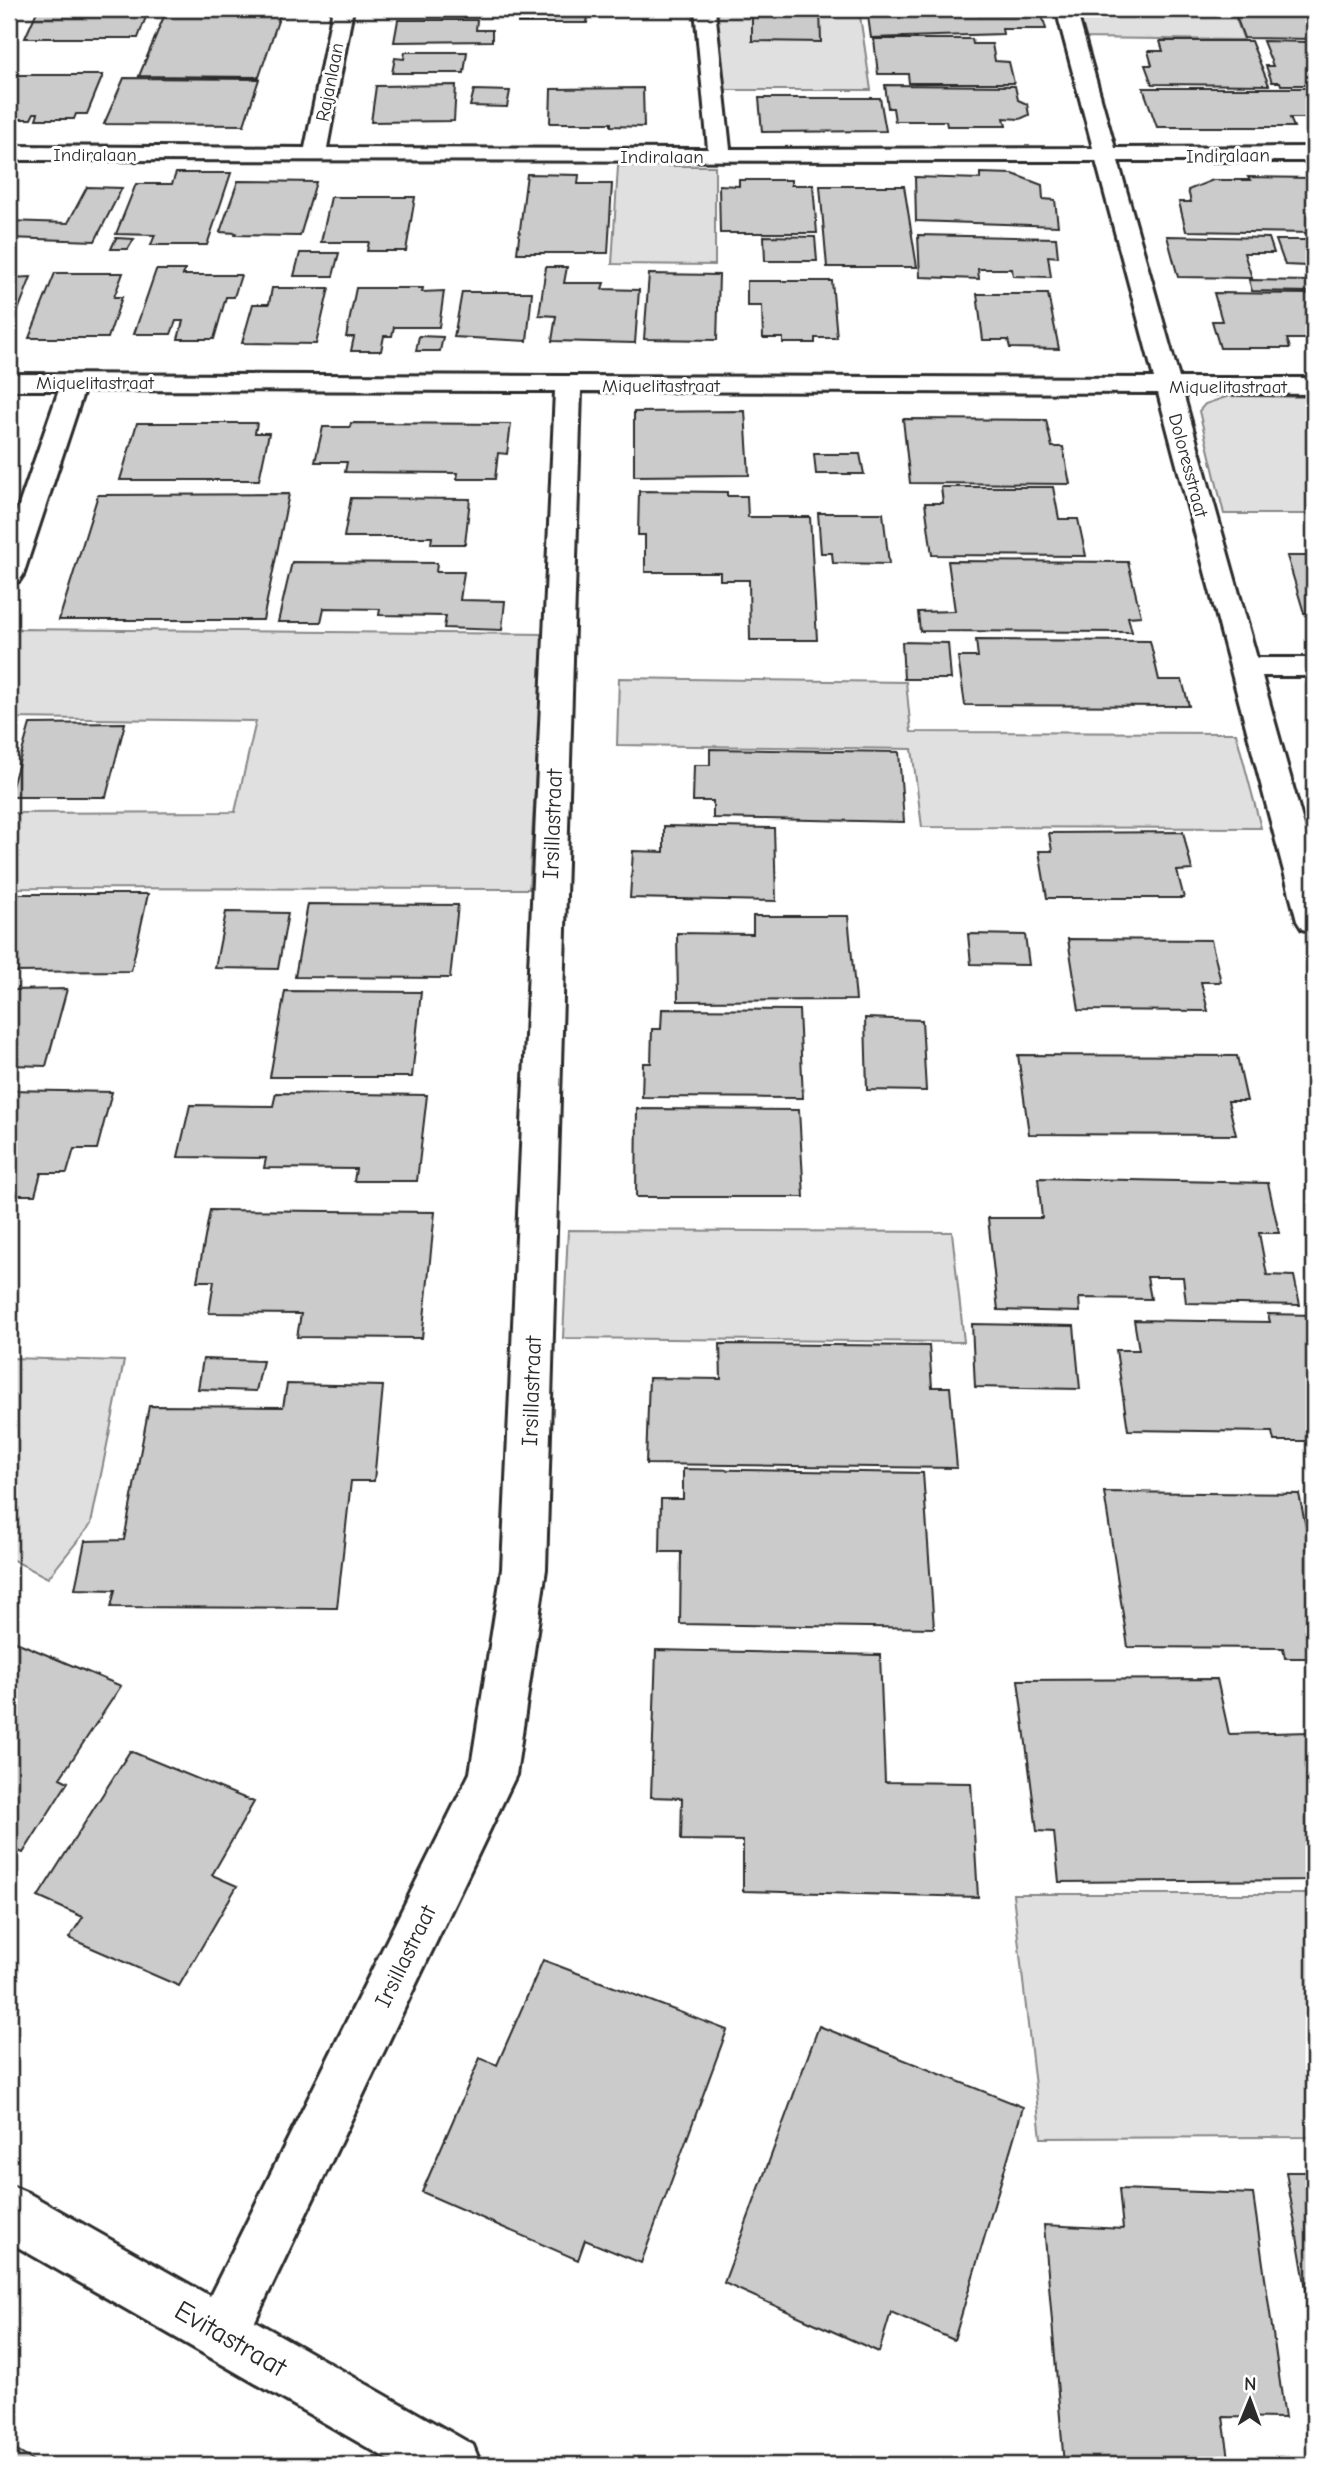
<svg xmlns="http://www.w3.org/2000/svg" width="1323" height="2474" viewBox="0 0 1323 2474" font-family="'Comic Neue',sans-serif">
<style>
.green{fill:#e0e0e0;stroke:#868686;stroke-width:2}
.building{fill:#cbcbcb;stroke:#2b2b2b;stroke-width:2}
.lines{fill:none;stroke-linecap:round;stroke-linejoin:round}
.street-casing{stroke:#2b2b2b;stroke-width:6}
.street{fill:#fff;fill-rule:evenodd}
.labels{text-anchor:middle;stroke-width:6;stroke-linejoin:round;paint-order:stroke}
.far-street-label{font-size:19px;fill:#2b2b2b;stroke:#fff}
.street-label{font-size:23px;fill:#2b2b2b;stroke:#fff}
.near-street-label{font-size:28px;fill:#2b2b2b;stroke:#fff}
</style>
<rect width="100%" height="100%" fill="#fff"/>
<filter id="ink" filterUnits="userSpaceOnUse"><feTurbulence type="fractalNoise" baseFrequency=".0143" numOctaves="2"/><feDisplacementMap in="SourceGraphic" scale="14" xChannelSelector="R" yChannelSelector="G"/><feConvolveMatrix kernelMatrix="1 2 1 2 8 2 1 2 1" color-interpolation-filters="sRGB"/></filter>
<g filter="url(#ink)">
<!-- green -->
<path class="green" d="M703 9H859L871 90H711Z
M1072 9H1232L1244 40 1079 38Z
M618 166H715V265L612 264Z
M1229 396 1314 397V514H1224L1199 411 1205 404Z
M15 629 544 634 529 889 9 888V813L235 812 256 721 9 718V647Z
M619 678 906 682 911 732 1236 733 1261 828 922 827 912 749 617 745Z
M568 1230 952 1232 964 1342 563 1338Z
M9 1358 124 1361 91 1524 48 1578 9 1558Z
M1013 1894H1314V2137L1041 2138Z"/>
<!-- building -->
<path class="building" d="M38 9H149L138 38H25Z
M167 9H282L259 77 139 76Z
M398 9H487V11Z
M520 9H623V13H588L587 23H518Z
M752 9H820L821 42 752 41Z
M867 9H997L998 14 978 15H1042L1046 29H1002L1003 34 871 38Z
M1243 9H1314V15H1245Z
M1236 16 1314 17V39L1244 38Z
M398 20H477L476 30H492V41L394 42Z
M874 39H972L973 44H992L995 61 1009 62 1014 83H909L908 74H878Z
M1160 41H1251L1269 85 1152 84 1145 65H1152L1148 51H1163Z
M1263 41 1307 42 1314 57V85H1281L1280 82H1272L1266 66H1273Z
M405 52H467L464 73H392L395 58 404 59Z
M9 75H103L87 114H76L74 119H36L38 113H34L31 119H9Z
M124 78 259 79 244 125 104 124Z
M456 85 454 121 371 122 376 86Z
M885 85 1015 86 1018 100 1027 104 1029 115 1020 119 1004 118 1006 126H947L946 121H895L893 108H888Z
M643 88 644 127 611 126V123H550L551 89Z
M1143 88H1314V118H1290L1294 127H1157Z
M474 90 510 91 507 107 470 106Z
M759 98H880L886 131 762 132Z
M176 173H231L207 245H151L155 235 116 234 136 184H172Z
M980 173 1013 174 1042 185 1043 199 1055 200 1058 226 916 221 915 177 980 179Z
M527 174 579 175 578 184H612L608 253H517Z
M1248 177 1312 178 1314 233 1186 231 1179 202H1191L1188 190 1213 180H1250Z
M739 180H791V185H813L817 233H720L719 185 739 186Z
M238 181 316 182 300 236 235 235 236 233 220 232Z
M820 186H904L917 267H827Z
M87 187 122 188 95 241 9 238V221L68 223Z
M331 197H415L406 251H367L369 242H321Z
M918 235 1056 238 1058 257 1048 256 1051 277 1013 276 1012 269H978L979 279 920 277Z
M764 236 815 237 817 261H765Z
M1167 236 1269 238 1274 253H1244L1252 278 1178 277Z
M116 238 134 239 128 249H111Z
M1276 240H1314V280L1307 266 1285 265Z
M300 253H339L333 276H294Z
M546 267H567L564 283H604L602 289 639 290 635 343 552 341 556 316 539 315Z
M156 270H185L183 275H241L234 297H226L214 339H178L183 321H176L171 334H134Z
M55 273H123L114 297H122L108 338H29Z
M649 274 719 275 717 340 644 339Z
M31 277 14 321H9V278Z
M1249 280 1311 281 1314 292 1252 291Z
M747 281H832L837 338H815V343H783V338H763L762 306H747Z
M272 288H329L316 344 242 343 253 304H269Z
M356 288H423L422 292 444 291 439 327H394L392 336H384L381 351H351L354 337H346Z
M462 292H532L527 341 454 337Z
M1214 293 1314 294V339H1287L1290 348H1220L1212 321H1222Z
M977 294H1048L1059 349 1010 348 1008 340H983Z
M419 336 443 337 440 351H416Z
M745 411 749 475 634 476V412Z
M903 419 1046 420 1052 447H1063L1070 484 910 483Z
M137 423H257L255 433H269L259 480H120Z
M351 423 511 424 507 454 498 453 495 479H457L458 473 345 472 347 462H315L323 427H350Z
M814 454H860L864 474H816Z
M941 487H1053L1059 519H1078L1086 556 932 555 925 503H943Z
M639 491 727 492V496H747L748 517H810L817 640H750L749 580H720V572H645V535H638Z
M289 494 263 620H59L98 495Z
M351 498 470 499 465 544H431L432 537H344Z
M818 513H883L889 564 833 563 832 553H821Z
M1287 556H1314V613H1304Z
M948 561 1128 562 1141 616 1128 617 1132 632 920 631 918 612 955 611Z
M292 562 437 563 436 572H464L460 600 505 601 502 630 444 628 446 616 379 615 380 609 324 608 321 622H278Z
M976 640 1150 641 1159 680H1182L1189 706 965 705 958 657H978Z
M902 642 948 643 951 679H904Z
M125 723 106 797H9L30 724Z
M710 749 899 752 904 822 713 818V801H693L694 765H710Z
M664 826 774 828 776 901 630 898 633 851 664 852Z
M1183 832 1192 870 1177 871 1184 898H1047L1039 851H1052L1049 833Z
M9 894H148L131 971 9 972Z
M308 904 458 905 450 978 295 977Z
M226 912 288 913 278 969 215 968Z
M753 916H848L856 1000 678 1001 677 933 753 934Z
M968 934 1025 935 1029 965 971 964Z
M1068 939 1211 940 1221 982H1201L1208 1011 1079 1010Z
M67 989 46 1066 9 1065V990Z
M285 991 421 992 412 1077H270Z
M662 1009 799 1010 803 1098 642 1097 643 1063H651L652 1029H661Z
M865 1018 922 1020 926 1091 867 1090Z
M1018 1055 1237 1056 1247 1101H1228L1236 1135 1029 1134Z
M9 1090 112 1092 97 1149H74L67 1173H41L35 1195H9Z
M276 1093 427 1095 417 1181H354L356 1169 264 1168 266 1158 178 1157 190 1105 273 1106Z
M637 1109 799 1110 804 1197H636Z
M1038 1178 1268 1183 1279 1233H1259L1267 1275 1294 1276 1300 1305 1186 1303 1183 1277H1147L1151 1299 1079 1298 1080 1312 998 1310 988 1218H1042Z
M210 1210 435 1212 422 1338 297 1337 301 1314 209 1313 214 1281H197Z
M1268 1314 1314 1315V1441H1274L1272 1432 1128 1430 1116 1350H1139L1134 1320 1270 1322Z
M972 1324 1074 1326 1080 1389 975 1387Z
M720 1344 929 1346 932 1387H950L957 1468 646 1464 649 1378 721 1379Z
M203 1359 263 1361 256 1391 198 1389Z
M287 1384 383 1386 374 1481H351L337 1608 111 1607 115 1590 75 1589 85 1541 124 1540 149 1406 283 1407Z
M683 1469 923 1473 934 1628 680 1624 681 1552H660L661 1499H683Z
M1104 1492 1299 1494 1307 1532 1314 1533V1658H1285L1283 1648 1128 1647Z
M9 1639 121 1686 60 1778 68 1782 23 1853 9 1847Z
M656 1650 880 1655 885 1782 971 1783 978 1897 743 1891V1841L681 1840 682 1798 651 1797Z
M1217 1679 1229 1734 1310 1732 1314 1752V1880L1059 1882 1054 1832 1037 1831 1018 1680Z
M130 1751 254 1802 212 1875 237 1886 179 1986 69 1938 83 1917 38 1897Z
M543 1960 727 2030 641 2263 585 2240 578 2260 422 2192 480 2058 497 2065Z
M819 2026 1023 2107 954 2340 891 2312 879 2352 724 2283Z
M1286 2172H1314V2336Z
M1119 2189 1253 2194 1285 2418 1223 2417 1230 2465H1064L1044 2225 1123 2229Z
M9 2446 40 2465H9Z"/>
<g class="lines">
<defs>
<path id="street" d="M333 9H353L327 148 708 149 695 9H715L730 149 1093 148 1056 9H1076L1115 148 1314 147V161H1118L1179 378H1314V394L1183 393 1257 658H1314V676H1262L1314 862V932L1302 929 1297 921 1158 393 581 391 546 1569 516 1775 255 2321 473 2445 481 2465H398L9 2242V2185L28 2193 210 2296 470 1773 502 1569 555 391 84 390 23 575 19 581 9 584V534L59 390H9V374L1154 378 1096 161 9 160V146L305 148Z"/>
</defs>
<!-- street casing -->
<use href="#street" class="street-casing"/>
<!-- street -->
<use href="#street" class="street"/>
</g>
</g>
<g class="labels">
<!-- far-street labels -->
<g class="far-street-label">
<text transform="translate(329 82) rotate(-79)" y="7">Rajanlaan</text>
<text x="95" y="161">Indiralaan</text>
<text transform="translate(1228 155) rotate(-1)" y="7">Indiralaan</text>
<text x="662" y="163">Indiralaan</text>
<text x="95" y="389">Miquelitastraat</text>
<text x="661" y="392">Miquelitastraat</text>
<text x="1228" y="393">Miquelitastraat</text>
<text transform="translate(1189 465) rotate(75)" y="7">Doloresstraat</text>
</g>
<!-- street labels -->
<g class="street-label">
<text transform="translate(552 824) rotate(-88)" y="8">Irsillastraat</text>
<text transform="translate(531 1391) rotate(-88)" y="8">Irsillastraat</text>
<text transform="translate(405 1956) rotate(-64)" y="8">Irsillastraat</text>
</g>
<!-- near-street labels -->
<g class="near-street-label">
<text transform="translate(231 2338) rotate(30)" y="10">Evitastraat</text>
</g>
</g>
<!-- margin -->
<rect width="1323" height="2474" fill="none" stroke="#fff" stroke-width="35"/>
<rect x="18" y="18" width="1288" height="2439" fill="none" stroke="#2b2b2b" stroke-width="2.5" filter="url(#ink)"/>
<!-- north arrow -->
<g transform="translate(1250 2400) rotate(1)" stroke="#ffffff" stroke-width="5" paint-order="stroke">
<path d="M0-5L12 26L0 18L-12 26Z" fill="#2b2b2b"/>
<text y="-10" font-size="19" font-weight="bold" text-anchor="middle" fill="#2b2b2b">N</text>
</g>
</svg>
